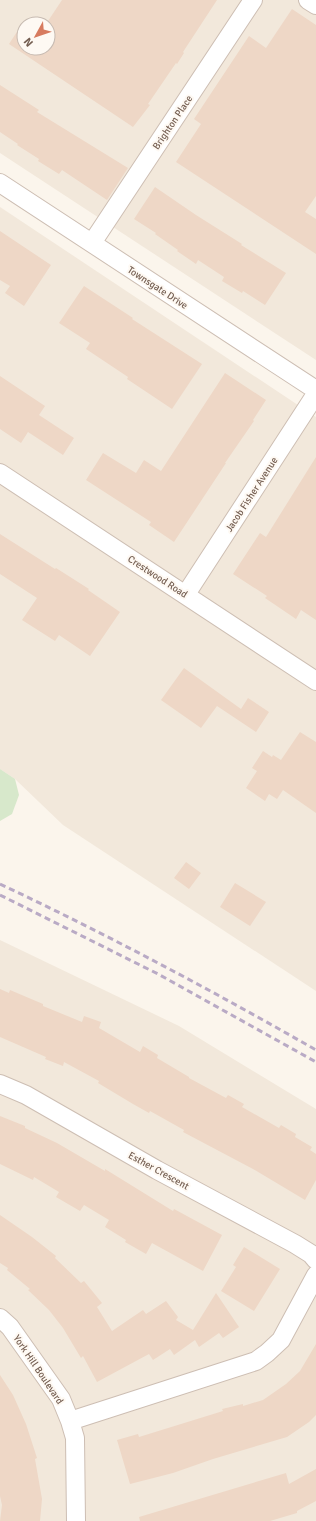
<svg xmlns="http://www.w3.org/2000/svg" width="316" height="1521" viewBox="0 0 316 1521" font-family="Signika,sans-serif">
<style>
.residential{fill:#f2e8db;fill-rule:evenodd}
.grass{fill:#d7e8cb}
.building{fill:#eed7c6}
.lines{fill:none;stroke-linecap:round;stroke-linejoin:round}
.minor-casing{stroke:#cdbeb3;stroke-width:20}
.minor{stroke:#fff;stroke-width:18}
.rail{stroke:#b9aac5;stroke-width:3;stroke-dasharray:6 4;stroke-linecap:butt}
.labels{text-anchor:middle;stroke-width:4;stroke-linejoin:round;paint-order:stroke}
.street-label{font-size:10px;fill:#745e51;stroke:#fef9f3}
</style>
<rect width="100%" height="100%" fill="#fbf5ec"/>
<!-- residential -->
<path class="residential" d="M0 0H316V360L0 153ZM24 24H48V48H24Z
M0 207 316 417V991L63 825 15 779 0 769Z
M0 940 179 1026 316 1109V1521H0Z"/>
<!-- grass -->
<path class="grass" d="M0 769 15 779 19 795 12 814 0 821Z"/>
<!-- building -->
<path class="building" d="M62 0H217L183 52 184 53 177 64 176 63 148 104 150 105 133 127 9 44 24 21V48H48V21Z
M292 9 316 25V196L305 212 316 219V254L176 162 201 124 194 119 249 36 266 48Z
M0 85 39 110 37 112 128 168 107 200 62 170 59 174 38 161 39 159 17 145 18 144 0 132Z
M155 187 196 215 242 244 241 245 286 273 265 305 243 291 242 293 222 281 224 277 198 260 196 264 177 251 178 250 155 234 156 233 134 219Z
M0 231 51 265 24 306 5 293 10 286 0 280Z
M84 286 133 318 132 319 202 364 172 409 127 379 128 377 86 349 90 343 59 323Z
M225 373 266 400 253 420 254 421 225 463H226L174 542 149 525 151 522 86 480 103 453 136 473 144 460 161 471Z
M0 376 45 406 39 415 74 438 63 455 28 432 21 443 0 429Z
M316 457V620L301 610 296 619 265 598 267 596 233 574 260 533 266 537Z
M0 534 55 569 56 568 89 589 88 590 120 612 90 656 59 635 55 641 22 620 37 598 0 574Z
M184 668 241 709 248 698 269 712 256 732 217 706 201 728 161 700Z
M300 732 316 742V813L283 790 277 799 269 794 265 801 246 788 257 771 252 768 263 751 272 757 273 755 281 760Z
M186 862 201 873 189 889 174 878Z
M235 883 266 902 250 926 220 907Z
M0 989 9 993 10 990 43 1004V1006L82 1022 84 1016 101 1022 99 1028 140 1052 143 1046 158 1055 157 1058 189 1077V1078L226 1098 228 1095 244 1104 242 1107 279 1128 281 1125 296 1134 295 1137 312 1147 310 1150 316 1154V1180L305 1200 253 1169 183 1132 184 1130 150 1111 149 1113 133 1104 98 1083 99 1081 64 1062 63 1066 45 1059 46 1057 0 1037Z
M0 1116 25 1126V1128L57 1143 105 1171V1169L173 1211 174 1209 222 1235 203 1271 152 1243 146 1254 125 1242 126 1240 105 1227 109 1220 84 1205 80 1211 56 1197 59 1192 34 1177 33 1180 0 1164Z
M0 1215 32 1237 56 1256 55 1258 81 1283 84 1281 102 1303 97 1307 112 1331 143 1310 146 1314 166 1301 178 1317 176 1320 193 1330 216 1293 239 1327 223 1338 219 1333 199 1347 195 1340 174 1355 170 1349 153 1360 149 1354 97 1382 83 1356 81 1358 63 1328 49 1310 28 1290 30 1289 7 1270 8 1268 0 1263Z
M244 1247 280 1269 254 1311 221 1291 236 1267 233 1265Z
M316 1344V1415L309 1422 287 1437 213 1459 173 1473 130 1484 117 1440 138 1434 139 1437 223 1411 222 1409 243 1404V1406L263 1400 286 1384 300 1371Z
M0 1375 13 1395 26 1424 37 1458 35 1459 42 1499 40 1521H0L2 1505 0 1496Z
M316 1469V1501L297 1511V1513L270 1521H140L139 1517 286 1473 289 1484Z"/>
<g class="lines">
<defs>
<path id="minor" d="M308 0 316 5
M0 183 316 390
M92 243 253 0
M0 473 316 681
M186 594 316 394
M0 1084 26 1095 157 1170 295 1244 311 1254 316 1260
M0 1318 10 1327 61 1399 70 1421 75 1438 76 1521
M70 1421 256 1361 267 1353 281 1340 316 1275"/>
</defs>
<!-- minor casing -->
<use href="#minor" class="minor-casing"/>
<!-- minor -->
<use href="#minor" class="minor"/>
<!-- rail -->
<path class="rail" d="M0 884C108 935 213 991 316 1050
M0 895 158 974 316 1062"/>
</g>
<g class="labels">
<!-- street labels -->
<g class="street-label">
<text transform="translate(172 122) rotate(-56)" y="4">Brighton Place</text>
<text transform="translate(158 287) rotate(33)" y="4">Townsgate Drive</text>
<text transform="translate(251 494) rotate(-57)" y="4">Jacob Fisher Avenue</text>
<text transform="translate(158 576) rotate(33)" y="4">Crestwood Road</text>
<text transform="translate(159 1170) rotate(29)" y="4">Esther Crescent</text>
<text transform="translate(39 1369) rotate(56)" y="4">York Hill Boulevard</text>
</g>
</g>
<!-- north arrow -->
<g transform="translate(36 36) rotate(230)"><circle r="19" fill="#fef9f3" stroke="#c7bbb2"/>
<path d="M0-3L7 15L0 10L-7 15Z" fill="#d77b5f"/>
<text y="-6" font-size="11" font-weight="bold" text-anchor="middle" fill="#745e51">N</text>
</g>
</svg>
